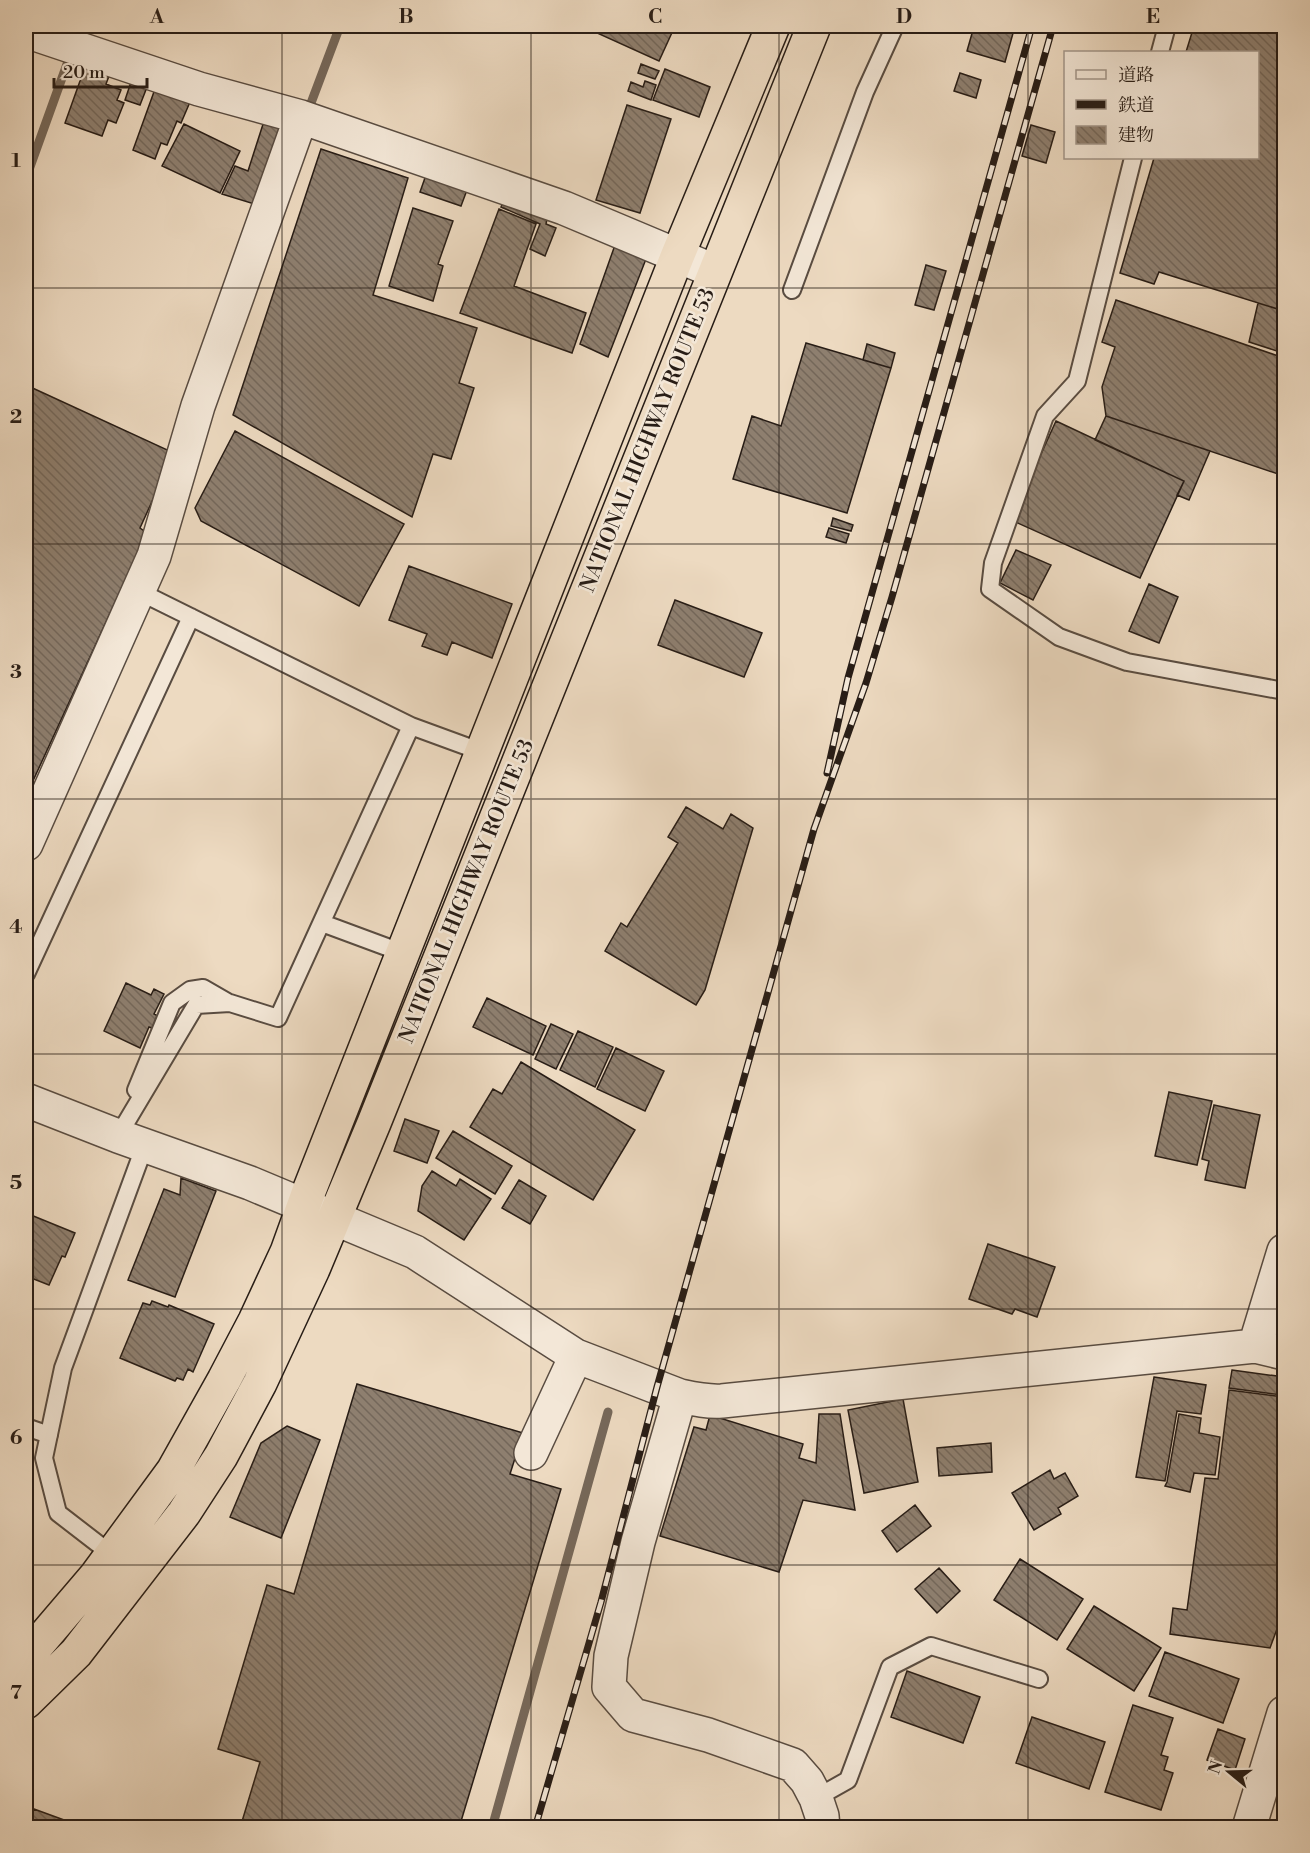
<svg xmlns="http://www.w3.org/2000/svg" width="1310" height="1853" viewBox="0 0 1310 1853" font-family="'Libre Bodoni','Noto Serif JP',serif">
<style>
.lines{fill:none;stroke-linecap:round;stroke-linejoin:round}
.stream{stroke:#76685a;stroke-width:9}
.building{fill:url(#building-back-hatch);stroke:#281d16;stroke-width:1.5}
.lane-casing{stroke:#594c41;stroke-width:20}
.street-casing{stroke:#594c41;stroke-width:36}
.highway-casing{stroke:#281d16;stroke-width:36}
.lane{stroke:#f3e7d7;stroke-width:16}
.street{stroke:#f3e7d7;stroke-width:33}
.highway{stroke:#eddac1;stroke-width:33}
.rail-casing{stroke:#281d16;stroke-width:7}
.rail{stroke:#f3e7d7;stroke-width:4.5;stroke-dasharray:14;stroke-linecap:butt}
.grid{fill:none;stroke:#281d16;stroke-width:1.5;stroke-opacity:0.55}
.labels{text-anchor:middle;stroke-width:5;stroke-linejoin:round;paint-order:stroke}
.street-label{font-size:21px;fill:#281d16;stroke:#f3e7d7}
.neatline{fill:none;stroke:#281d16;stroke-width:2}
.grid-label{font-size:20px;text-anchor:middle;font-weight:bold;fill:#281d16}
</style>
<defs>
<pattern id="building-back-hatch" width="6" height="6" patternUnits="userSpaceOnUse" patternTransform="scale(1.5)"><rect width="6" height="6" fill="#8e7f6f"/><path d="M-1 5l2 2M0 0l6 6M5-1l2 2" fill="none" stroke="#74675a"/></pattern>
</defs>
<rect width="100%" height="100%" fill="#eddac1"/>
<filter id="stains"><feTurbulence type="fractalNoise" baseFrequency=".00333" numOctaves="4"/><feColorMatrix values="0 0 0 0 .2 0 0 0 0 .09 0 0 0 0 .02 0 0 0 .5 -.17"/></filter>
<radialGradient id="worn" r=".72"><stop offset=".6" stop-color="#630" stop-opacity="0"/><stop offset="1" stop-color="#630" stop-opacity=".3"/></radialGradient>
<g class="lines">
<!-- stream -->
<path class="stream" d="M305 111H308L340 26
M26 178 71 53
M492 1828 608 1412"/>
</g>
<!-- building -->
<path class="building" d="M587 26H675L659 61 586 28Z
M965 26H1015L1005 62 967 51 973 30 964 28Z
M1194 26H1284V311L1159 272 1154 284 1120 273 1154 158H1258V52H1186Z
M641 64 659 71 655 79 638 73Z
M85 67 109 76 106 84 121 90 117 100 124 103 116 123 108 120 102 136 65 123Z
M665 69 710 87 699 117 653 100Z
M960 73 981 80 976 98 954 91Z
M133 76 149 82 140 105 125 100Z
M645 81 656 85 651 100 628 91 631 82 643 87Z
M155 89 190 102 181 123 177 121 167 145 161 143 155 159 133 150Z
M627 105 671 119 640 213 596 200Z
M265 118 288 126 261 206 222 194 235 166 248 171Z
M184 124 240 151 220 193 162 166Z
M1031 125 1055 132 1046 163 1022 156Z
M321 149 408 178 373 295 477 328 459 383 474 388 451 459 433 454 412 517 233 415Z
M426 175 467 190 461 206 420 192Z
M505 197 548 214 546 224 556 228 545 256 530 249 540 224 501 207Z
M413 208 453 221 438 264 443 266 433 301 389 286Z
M499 209 536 224 514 286 586 313 572 353 460 313Z
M615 245 646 259 608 357 580 344Z
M926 265 946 271 934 310 915 305Z
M1116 300 1284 358V476L1106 416 1102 387 1115 347 1102 342Z
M1258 303 1284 311V325L1277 351 1249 342Z
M806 343 891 368 847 513 733 479 752 416 781 426Z
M867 344 895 353 891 368 863 360Z
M26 385 174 453 140 528 147 533 26 796Z
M1106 416 1210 451 1189 500 1177 495 1184 481 1095 440Z
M1056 421 1184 481 1140 578 1011 520Z
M235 431 404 524 359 606 201 521 195 508Z
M833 518 853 525 851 531 831 526Z
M829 528 849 534 846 543 826 537Z
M1016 550 1051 565 1033 600 1000 583Z
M409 566 512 604 492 658 452 642 447 655 422 646 427 634 389 620Z
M1149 584 1178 597 1159 643 1129 631Z
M675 600 762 633 744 677 658 645Z
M686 807 723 829 731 814 753 828 705 990 696 1005 605 951 621 923 627 927 678 843 668 837Z
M126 983 151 995 154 989 164 994 154 1014 158 1016 152 1028 149 1027 140 1048 104 1031Z
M487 998 546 1026 533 1055 473 1027Z
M551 1024 573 1034 556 1069 535 1059Z
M578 1031 613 1047 595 1087 560 1070Z
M616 1048 664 1071 645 1111 597 1089Z
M521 1062 635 1130 593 1200 470 1127 493 1089 502 1094Z
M1169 1092 1212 1101 1197 1165 1155 1156Z
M1214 1105 1260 1115 1245 1188 1205 1180 1209 1161 1202 1159Z
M405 1119 439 1131 427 1163 394 1151Z
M453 1131 512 1166 495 1194 436 1158Z
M432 1171 456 1186 460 1179 491 1199 464 1240 418 1211 422 1186Z
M181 1178 216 1191 175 1297 128 1280 164 1189 180 1195Z
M519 1180 546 1196 530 1224 502 1208Z
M26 1213 75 1233 65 1257 62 1256 49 1285 26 1276Z
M988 1244 1055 1267 1037 1317 1015 1309 1012 1314 969 1299Z
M152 1301 168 1307 169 1305 214 1324 193 1372 188 1369 183 1380 177 1378 175 1381 120 1358 143 1303 150 1305Z
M1232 1370 1284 1377 1282 1395 1229 1388Z
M1154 1377 1206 1385 1201 1414 1177 1411 1165 1481 1136 1477Z
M357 1384 523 1433 510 1474 561 1489 459 1828H240L260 1762 218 1749 267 1585 294 1594Z
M1229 1390 1284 1397V1610L1270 1648 1170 1634 1173 1608 1187 1610 1205 1478 1218 1479Z
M903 1399 918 1482 864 1493 848 1410Z
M819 1414H840L855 1510 803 1500 779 1572 660 1536 694 1427 706 1430 710 1415 803 1444 799 1458 816 1463Z
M1179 1414 1201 1418 1199 1433 1220 1437 1215 1475 1194 1473 1190 1492 1165 1486 1167 1482Z
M287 1426 320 1440 281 1538 230 1517 261 1443Z
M991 1443 992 1472 939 1476 937 1448Z
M1050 1470 1054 1479 1065 1473 1078 1496 1058 1508 1061 1514 1034 1530 1012 1493Z
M915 1505 931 1526 897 1552 882 1531Z
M1020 1559 1083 1599 1057 1640 994 1600Z
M939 1568 960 1591 937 1613 915 1589Z
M1094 1606 1161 1648 1134 1691 1067 1649Z
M1165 1652 1239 1679 1223 1723 1149 1696Z
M907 1671 980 1697 963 1743 891 1717Z
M1133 1705 1173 1718 1161 1755 1168 1757 1164 1770 1173 1773 1161 1810 1105 1792Z
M1032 1717 1105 1742 1089 1789 1016 1763Z
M1218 1729 1245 1739 1235 1770 1207 1760Z
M34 1809 86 1828H27Z"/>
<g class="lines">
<defs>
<path id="lane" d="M1160 52 1167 26
M1133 158 1077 381 1045 416 993 563 990 589 1059 637 1127 662 1284 691
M792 290 865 92 895 26
M411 726 482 752
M322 923 403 953
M26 974 191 617
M136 1090 172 1003 190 990 203 988 229 1003
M118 1136 196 1005 230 1003 278 1018 411 726 138 591
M26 1427 49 1435
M115 1557 58 1513 44 1458 63 1368 145 1145
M816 1798 848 1780 890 1667 931 1646 1039 1679"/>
<path id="street" d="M26 31 199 89 301 117 564 208 714 271
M26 844 154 556 198 406 301 117
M26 1100 118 1136 250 1183 415 1252 576 1356 680 1396C694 1399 707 1402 722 1401L1255 1346 1284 1353
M1255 1346 1284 1251
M680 1396 638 1542 611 1656 609 1687 633 1715 708 1735 793 1765 807 1781 816 1798 822 1816 823 1828
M531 1453 576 1356
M1249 1828 1284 1713"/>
<path id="highway" d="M26 1658 96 1576 173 1471 224 1380 255 1321 287 1252 309 1191 677 257 773 26
M26 1702 76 1653 184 1513 221 1456 260 1383 313 1269 374 1123 814 26"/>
</defs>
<!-- lane casing -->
<use href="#lane" class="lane-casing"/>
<!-- street casing -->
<use href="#street" class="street-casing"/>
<!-- highway casing -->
<use href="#highway" class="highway-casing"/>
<!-- lane -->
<use href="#lane" class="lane"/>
<!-- street -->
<use href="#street" class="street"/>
<!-- highway -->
<use href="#highway" class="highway"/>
<defs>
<path id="rail" d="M827 773 848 678 1032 26
M535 1828 601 1602 657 1387 814 829 866 683 892 597 1053 26"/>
</defs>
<!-- rail casing -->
<use href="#rail" class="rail-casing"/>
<!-- rail -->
<use href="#rail" class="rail"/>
</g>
<!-- grid -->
<path class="grid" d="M282 26V1828M531 26V1828M779 26V1828M1028 26V1828M26 288H1284M26 544H1284M26 799H1284M26 1054H1284M26 1309H1284M26 1565H1284"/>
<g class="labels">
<!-- street labels -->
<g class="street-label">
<text transform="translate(647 440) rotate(-68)" y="7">NATIONAL HIGHWAY ROUTE 53</text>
<text transform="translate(466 891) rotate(-68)" y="7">NATIONAL HIGHWAY ROUTE 53</text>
</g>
</g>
<!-- margin -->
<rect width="1310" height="1853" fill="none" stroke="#eddac1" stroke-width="66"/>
<!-- legend -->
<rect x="1064" y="51" width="195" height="108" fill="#f3e7d7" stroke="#a2968a" stroke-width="1.5"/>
<rect x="1076" y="70" width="30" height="9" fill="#f3e7d7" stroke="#a2968a" stroke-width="1.5"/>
<text x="1118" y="81" font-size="18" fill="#281d16">道路</text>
<rect x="1076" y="100" width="30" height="9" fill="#281d16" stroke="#a2968a" stroke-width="1.5"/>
<text x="1118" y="111" font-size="18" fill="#281d16">鉄道</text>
<rect x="1076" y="126" width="30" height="18" fill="url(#building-back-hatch)" stroke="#a2968a" stroke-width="1.5"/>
<text x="1118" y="141" font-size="18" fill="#281d16">建物</text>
<!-- north arrow -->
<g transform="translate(1229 1772) rotate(289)" stroke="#f3e7d7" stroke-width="4.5" paint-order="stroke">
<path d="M0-4.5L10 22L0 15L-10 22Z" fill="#281d16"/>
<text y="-9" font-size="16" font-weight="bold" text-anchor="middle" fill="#281d16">N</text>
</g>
<!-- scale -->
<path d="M54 78v9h93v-9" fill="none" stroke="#281d16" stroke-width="3"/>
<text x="63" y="78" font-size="18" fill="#281d16" stroke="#f3e7d7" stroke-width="4.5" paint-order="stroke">20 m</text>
<rect x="33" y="33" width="1244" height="1787" class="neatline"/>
<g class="grid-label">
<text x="157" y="23">A</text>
<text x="406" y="23">B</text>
<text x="655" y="23">C</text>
<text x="904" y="23">D</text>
<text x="1153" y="23">E</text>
<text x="16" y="167">1</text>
<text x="16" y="423">2</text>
<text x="16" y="678">3</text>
<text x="16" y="933">4</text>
<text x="16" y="1189">5</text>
<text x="16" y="1444">6</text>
<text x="16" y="1699">7</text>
</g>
<rect width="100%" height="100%" filter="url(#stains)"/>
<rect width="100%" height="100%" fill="url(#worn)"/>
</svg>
